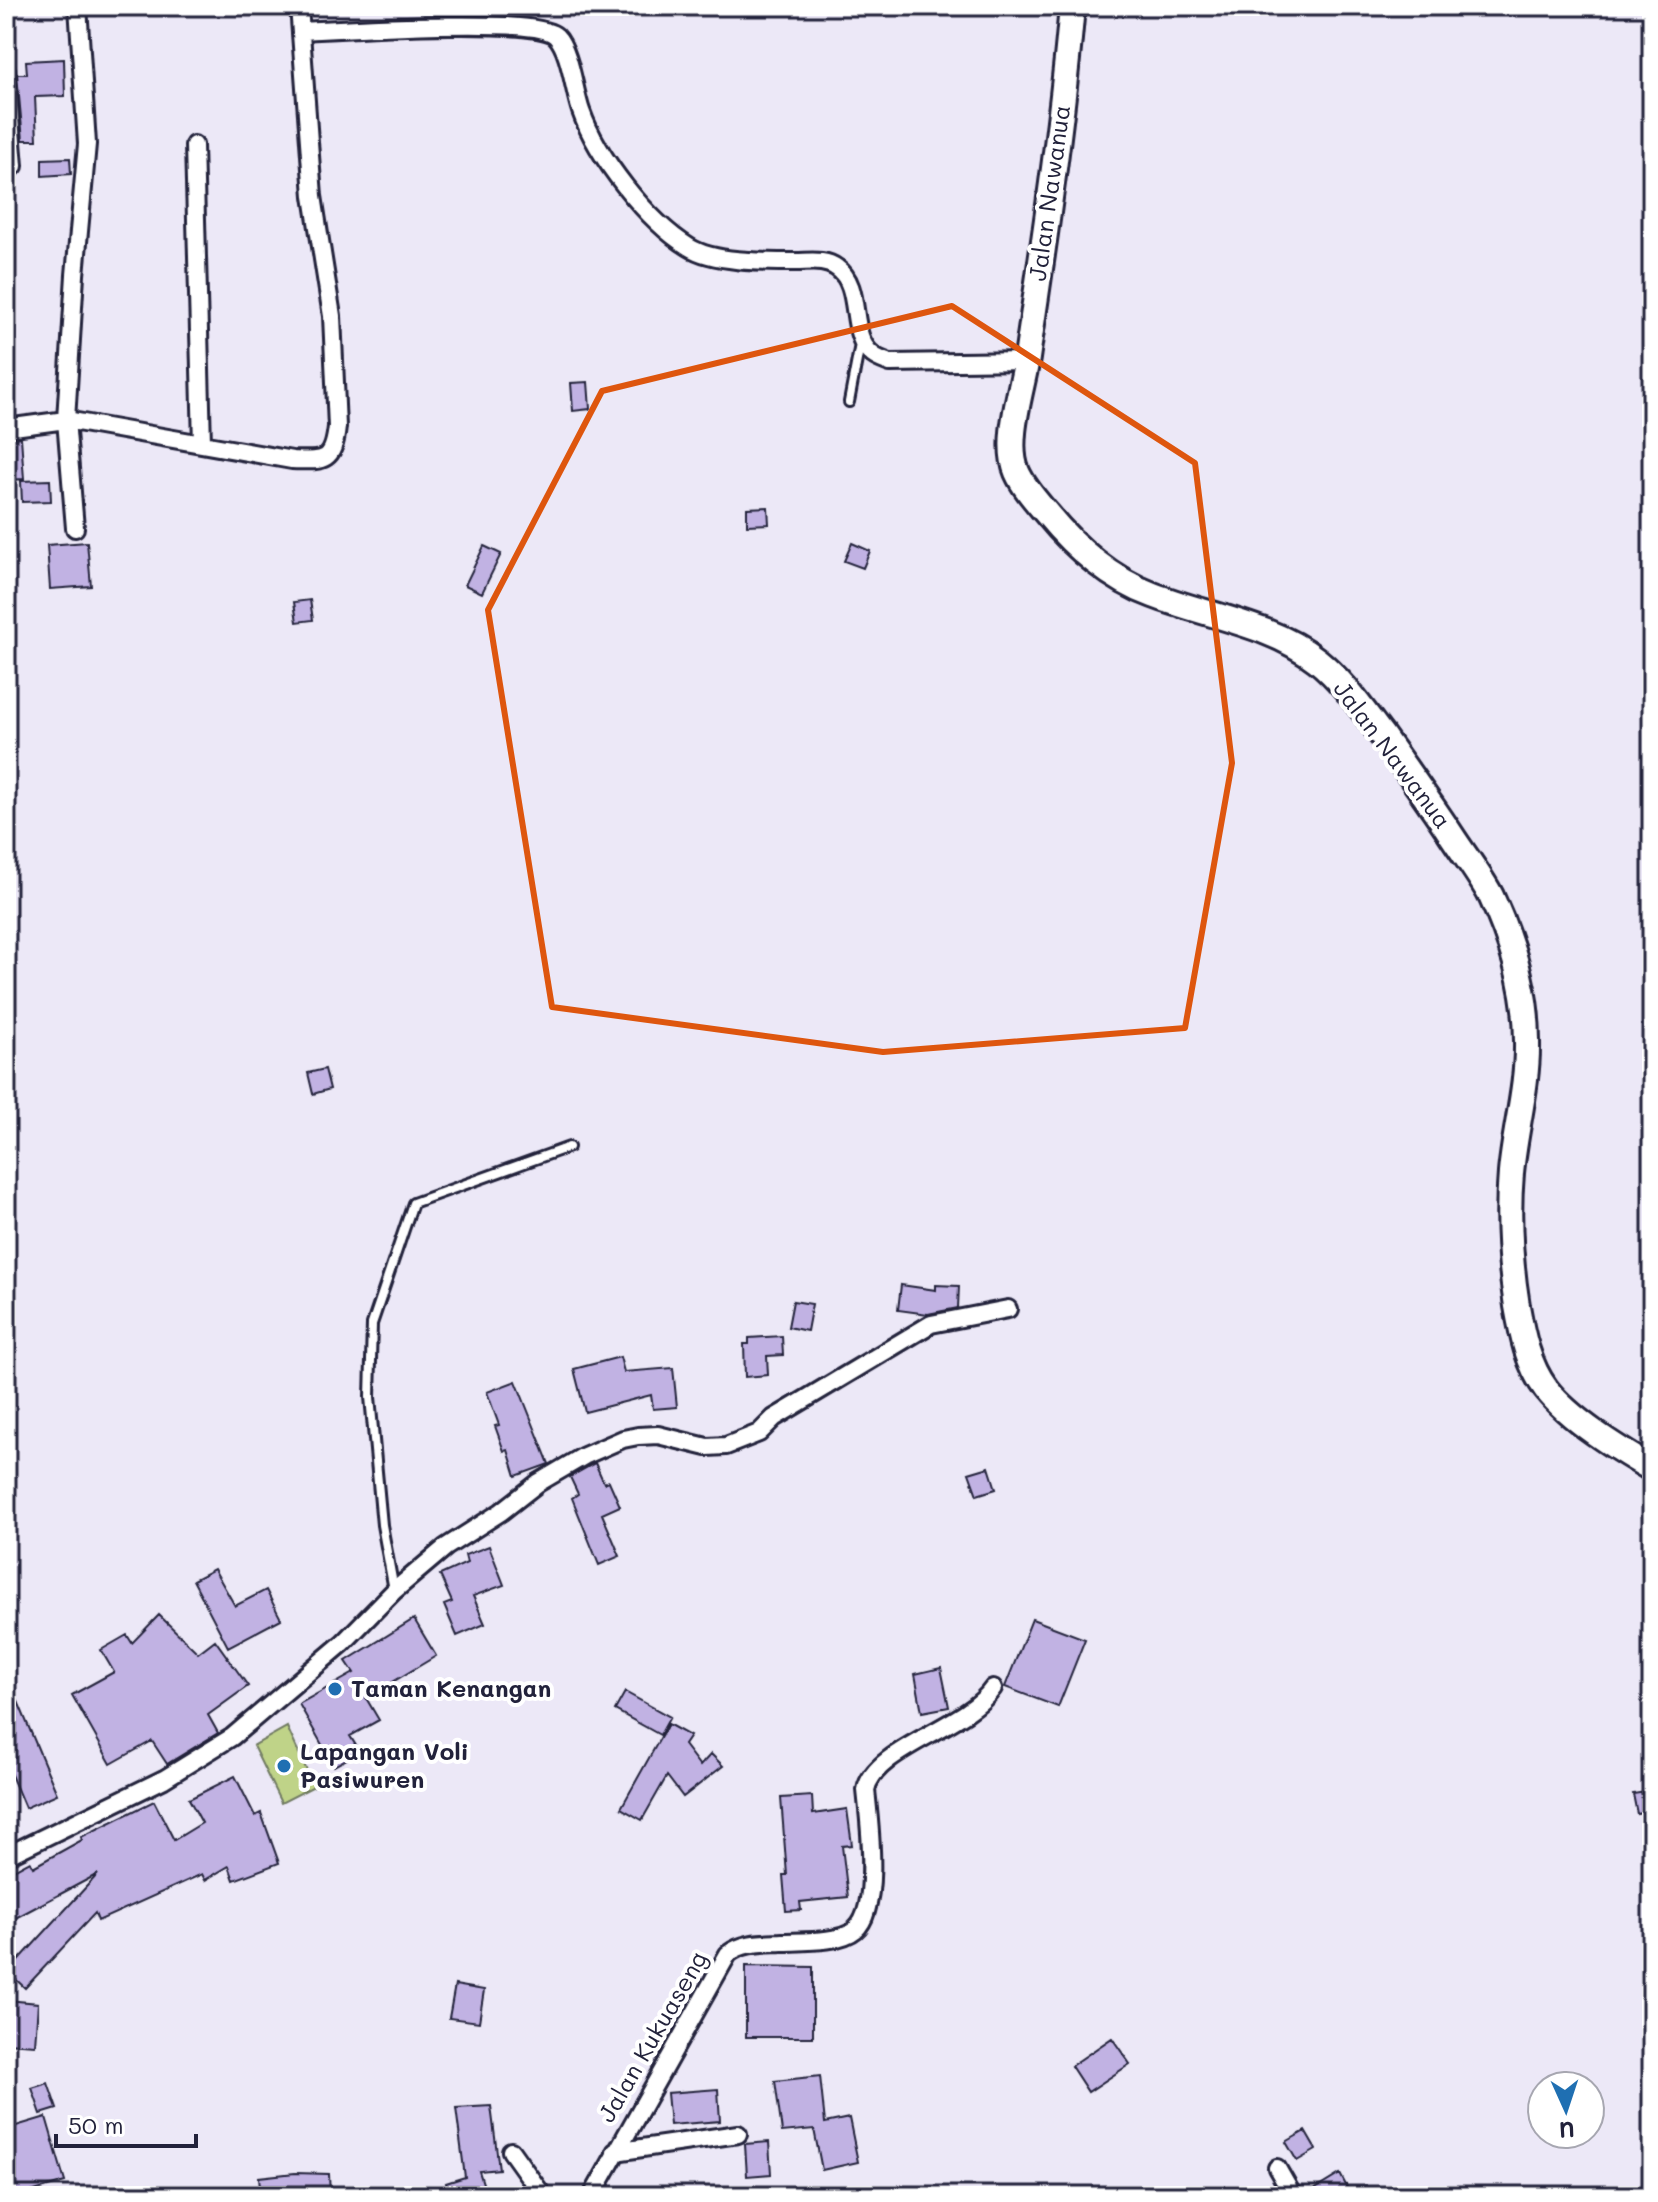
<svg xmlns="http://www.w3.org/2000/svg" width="1658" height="2202" viewBox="0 0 1658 2202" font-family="Mali,sans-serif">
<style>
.green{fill:#bfd388;stroke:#707a62;stroke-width:2}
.building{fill:#c1b2e3;stroke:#22223b;stroke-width:2}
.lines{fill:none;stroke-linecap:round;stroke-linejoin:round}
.lane-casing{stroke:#22223b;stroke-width:14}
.street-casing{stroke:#22223b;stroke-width:22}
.secondary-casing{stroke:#22223b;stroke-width:30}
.lane{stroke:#fff;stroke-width:8}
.street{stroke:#fff;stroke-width:16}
.secondary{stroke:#fff;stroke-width:24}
.marked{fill:none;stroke:#de560e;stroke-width:6;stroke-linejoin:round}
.poi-dot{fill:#1f6fb2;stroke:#fff;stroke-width:3}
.labels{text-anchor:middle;stroke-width:8;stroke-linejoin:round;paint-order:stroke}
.street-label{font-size:24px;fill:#22223b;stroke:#fff}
.poi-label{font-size:24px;font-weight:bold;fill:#22223b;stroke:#fff;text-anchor:start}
</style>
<rect width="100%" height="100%" fill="#ece8f7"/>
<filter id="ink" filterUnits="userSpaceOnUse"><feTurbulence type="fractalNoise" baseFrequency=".0125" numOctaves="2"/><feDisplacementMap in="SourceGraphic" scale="16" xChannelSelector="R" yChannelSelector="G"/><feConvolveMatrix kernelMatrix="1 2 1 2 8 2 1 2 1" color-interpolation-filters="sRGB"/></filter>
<g filter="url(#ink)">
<!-- green -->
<path class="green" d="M287 1727 314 1786 281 1803 253 1746Z"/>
<!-- building -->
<path class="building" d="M64 59 65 96 35 97 37 140H23L17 74H27L26 61Z
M70 158 71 174 42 176V159Z
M588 382 590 409 573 411 571 383Z
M21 437 24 479 6 480V439Z
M50 480 51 501 22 502 21 481Z
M768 507 769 524 747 525V508Z
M87 542 91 586 50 589 47 545Z
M852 543 870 551 863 568 844 561Z
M484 546 501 554 482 593 465 585Z
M310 600 313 620 297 622 294 602Z
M325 1069 330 1089 313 1094 308 1073Z
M901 1285 936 1290V1285L959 1286 958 1308 928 1314 898 1310Z
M793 1301 812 1304 807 1331 788 1327Z
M782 1336 783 1355 767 1356 768 1375 745 1377 744 1344H749V1338Z
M620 1357 624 1372 673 1368 677 1407 653 1409 651 1395 585 1412 574 1369Z
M516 1381 549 1464 516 1476 508 1450 504 1451 495 1426 499 1425 487 1392Z
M595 1463 604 1483 609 1481 620 1506 602 1514 620 1556 599 1565 572 1498 578 1494 570 1477Z
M989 1467 996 1489 977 1495 969 1473Z
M489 1546 504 1585 473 1596 485 1624 457 1636 444 1605 452 1602 440 1575 467 1563 465 1555Z
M214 1569 235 1606 266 1590 281 1619 228 1647 193 1580Z
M159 1615 198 1653 215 1640 248 1686 208 1715 218 1733 167 1764 152 1741 111 1764 72 1695 114 1672 101 1650 127 1635 132 1643Z
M414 1619 436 1656 366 1698 379 1720 350 1736 360 1752 334 1766 299 1704 354 1673 346 1661Z
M1032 1619 1085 1639 1058 1707 1005 1687Z
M941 1668 949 1707 922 1712 915 1674Z
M6 1673 57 1794 25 1808 6 1763Z
M625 1692 670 1717 660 1735 615 1710Z
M668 1724 690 1736 684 1745 700 1766 711 1754 723 1766 683 1797 667 1776 642 1820 621 1808Z
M235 1776 255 1816 261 1813 279 1863 234 1880 229 1866 205 1880 202 1874 98 1921 95 1913 25 1988 8 1972 98 1874 6 1923V1874L30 1861 33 1867 82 1840 81 1837 154 1801 174 1840 202 1823 189 1799Z
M1652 1791V1811L1637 1814 1633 1794Z
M812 1796 813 1814 847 1809 852 1845 842 1846 848 1897 800 1902 801 1910 786 1911 783 1875H787L781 1798Z
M746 1966 813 1967V2037H746Z
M455 1985 484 1990 479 2022 449 2018Z
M7 2000 38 2003 35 2045 6 2043Z
M1112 2038 1130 2064 1088 2092 1071 2066Z
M820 2076 825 2123 849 2118 858 2162 822 2170 814 2129 782 2132 775 2081Z
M48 2083 57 2109 41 2114 32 2088Z
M718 2089 720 2121 670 2125 667 2093Z
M491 2106 499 2169 479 2171 487 2196H450L446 2183 465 2177 456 2108Z
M46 2117 65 2182 17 2196H6V2129Z
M1305 2131 1316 2150 1297 2161 1286 2142Z
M769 2142 771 2174 747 2176 745 2144Z
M295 2173 329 2174 330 2196H261L259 2177Z
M1340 2174 1349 2191 1341 2196H1304Z"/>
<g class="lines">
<defs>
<path id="lane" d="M849 402 860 344
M394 1590 382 1525 370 1397 372 1324 413 1203 569 1147"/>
<path id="street" d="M302 31C340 29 537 16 556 36 570 50 574 91 581 111 597 157 647 221 689 247 714 263 767 262 796 262 810 262 825 259 837 268 864 287 847 336 873 355 878 359 885 361 890 363L1027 361
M6 71 14 166
M194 145 202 443
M6 428 66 420 292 460C324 461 333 463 337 427L332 316 313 196 299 6
M75 528 66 420 75 275 87 144 78 6
M6 1856 164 1779 232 1737 343 1643 394 1591 446 1547 501 1512 538 1483 584 1456 623 1439 638 1436 658 1435 707 1447 726 1446 759 1433 774 1418 931 1324 1008 1309
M511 2151 543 2196
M615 2152 738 2134
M1277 2168 1293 2196
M592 2196 728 1954C743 1942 763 1943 782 1942 801 1941 840 1943 855 1930 881 1909 869 1820 866 1790 873 1749 967 1727 993 1688"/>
<path id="secondary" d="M1072 6C1062 124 1044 241 1027 358 1022 390 1004 442 1017 472 1024 488 1037 502 1048 515 1075 548 1112 580 1153 595 1207 616 1271 624 1317 660 1342 680 1362 709 1381 734 1405 768 1429 801 1452 836 1465 856 1480 875 1491 896 1512 941 1527 991 1527 1041 1528 1086 1515 1129 1511 1173 1507 1218 1510 1262 1517 1306 1522 1334 1528 1365 1546 1389 1570 1420 1618 1449 1652 1469"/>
</defs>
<!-- lane casing -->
<use href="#lane" class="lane-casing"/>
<!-- street casing -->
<use href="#street" class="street-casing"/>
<!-- secondary casing -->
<use href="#secondary" class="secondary-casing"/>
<!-- lane -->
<use href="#lane" class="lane"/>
<!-- street -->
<use href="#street" class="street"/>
<!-- secondary -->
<use href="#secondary" class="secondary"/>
</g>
</g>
<!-- marked area -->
<path class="marked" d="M952 306 1195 463 1232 763 1185 1028 883 1052 552 1007 488 610 602 391Z"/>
<!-- markers -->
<g class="poi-dot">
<circle cx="335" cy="1689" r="8"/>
<circle cx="284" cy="1766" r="8"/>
</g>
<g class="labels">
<!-- street labels -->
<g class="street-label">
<text transform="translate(1050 193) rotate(-82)" y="8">Jalan Nawanua</text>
<text transform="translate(1392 755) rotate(53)" y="8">Jalan Nawanua</text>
<text transform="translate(653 2037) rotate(-60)" y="8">Jalan Kukuaseng</text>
</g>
<!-- poi labels -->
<g class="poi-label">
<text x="351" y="1697">Taman Kenangan</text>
<text x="300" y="1760">Lapangan Voli<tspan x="300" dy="28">Pasiwuren</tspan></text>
</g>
</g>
<!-- margin -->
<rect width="1658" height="2202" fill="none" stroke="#fff" stroke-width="32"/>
<rect x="16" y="16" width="1626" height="2170" fill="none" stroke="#22223b" stroke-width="3" filter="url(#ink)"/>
<!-- north arrow -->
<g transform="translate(1566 2110) rotate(177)"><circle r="38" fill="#ffffff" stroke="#a7a7b1" stroke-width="2"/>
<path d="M0-6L14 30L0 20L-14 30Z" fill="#1f6fb2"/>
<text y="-12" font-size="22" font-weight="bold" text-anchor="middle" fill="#22223b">U</text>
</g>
<!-- scale -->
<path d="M56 2134v12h140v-12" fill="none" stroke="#22223b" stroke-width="4"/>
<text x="68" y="2134" font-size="24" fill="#22223b" stroke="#ffffff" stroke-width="6" paint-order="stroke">50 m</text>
</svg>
